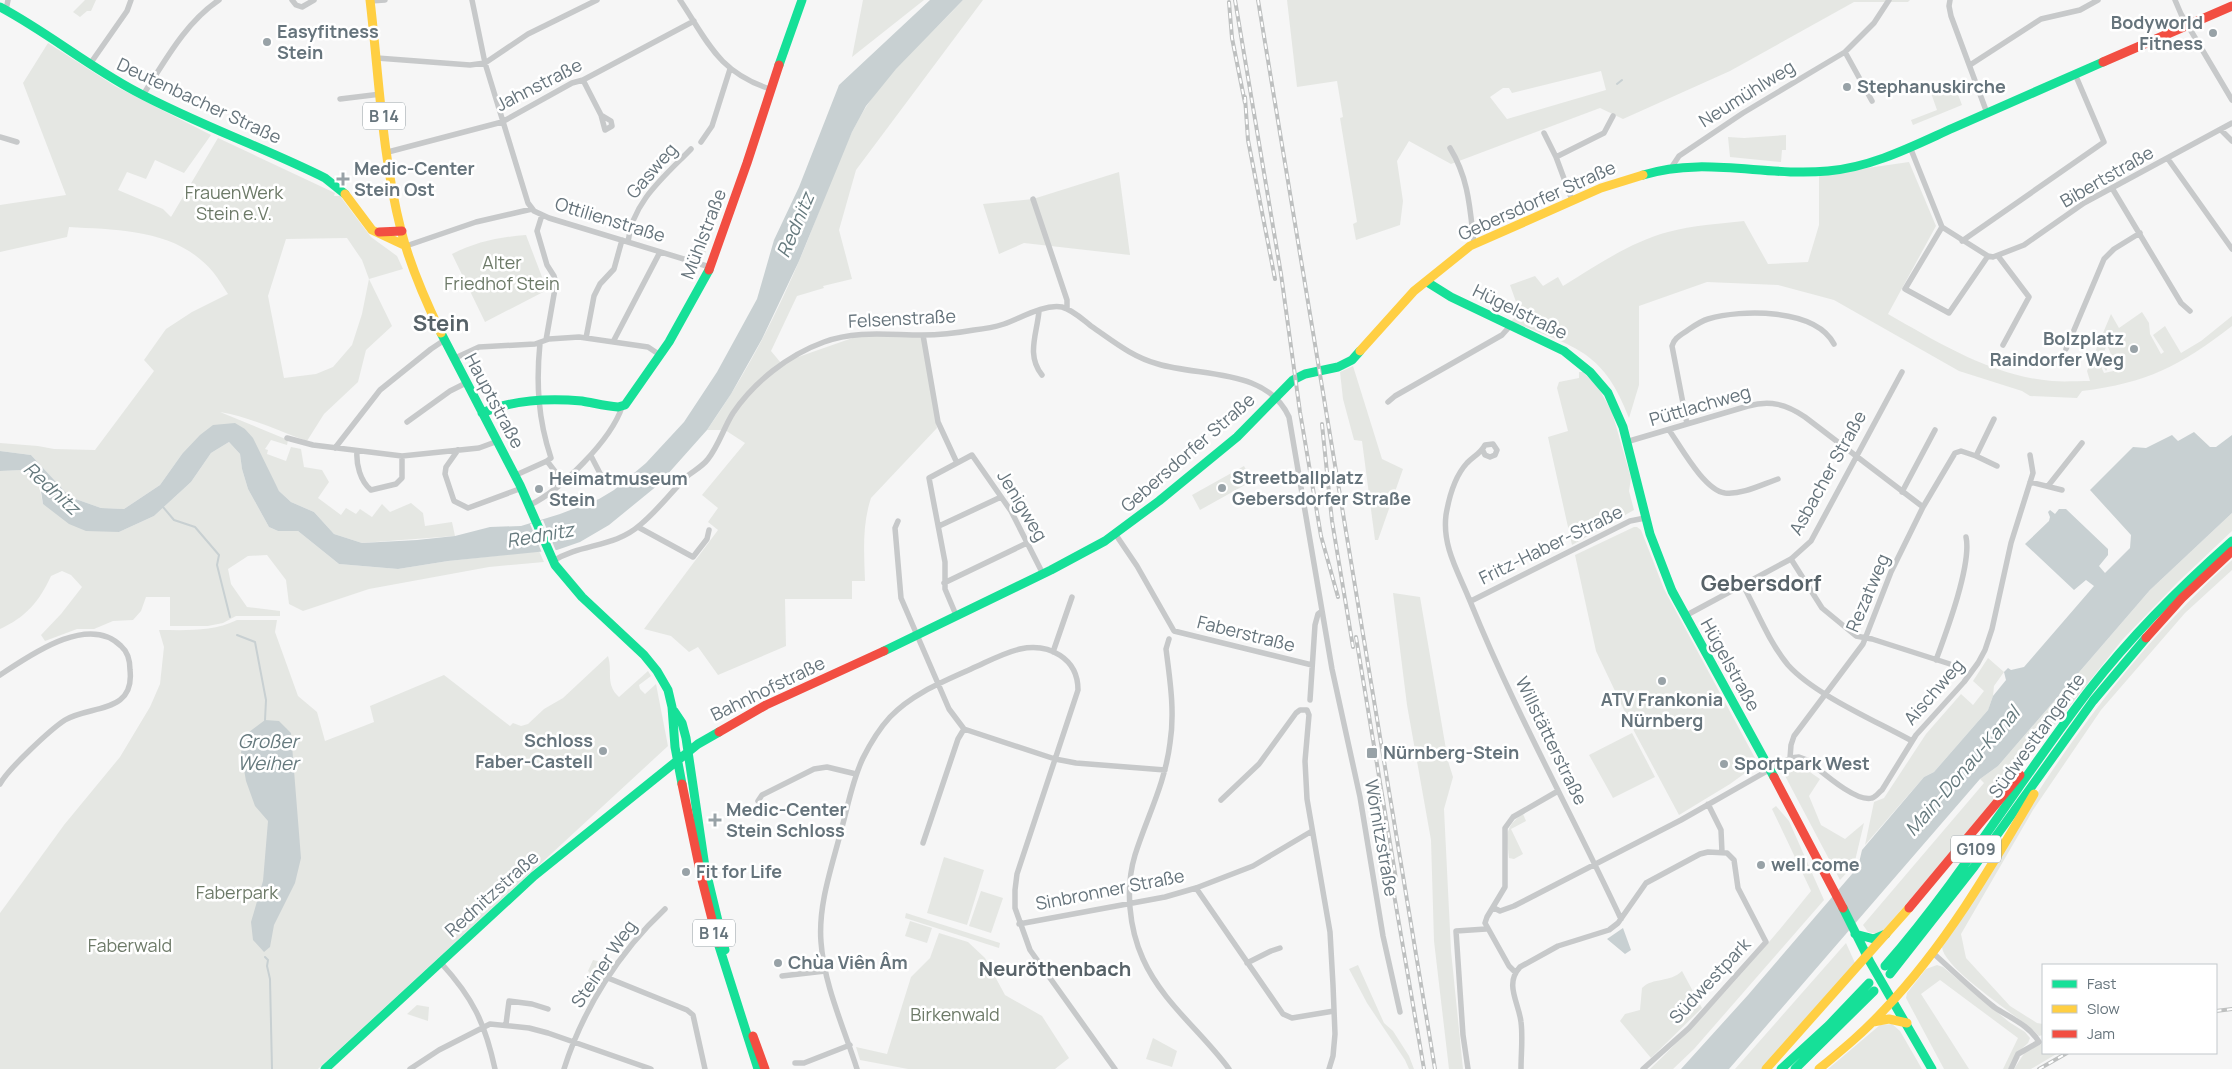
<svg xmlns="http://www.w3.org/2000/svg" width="2232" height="1069" viewBox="0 0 2232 1069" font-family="Manrope,sans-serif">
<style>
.green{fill:#e5e7e3;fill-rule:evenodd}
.water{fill:#c8d0d2}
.pier{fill:#f6f6f6}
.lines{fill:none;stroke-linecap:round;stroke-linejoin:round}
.stream{stroke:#c8d0d2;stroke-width:2}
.street{stroke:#c7c9ca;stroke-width:5.5}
.fast{stroke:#16e098;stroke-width:9}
.slow{stroke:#ffcf43;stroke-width:9}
.jam{stroke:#f24e42;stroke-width:9}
.rail-casing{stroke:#bec0c0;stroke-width:4}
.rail{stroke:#fff;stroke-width:2;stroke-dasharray:5.5;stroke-linecap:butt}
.poi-dot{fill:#98a2a7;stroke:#fff;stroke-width:2}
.labels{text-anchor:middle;stroke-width:5;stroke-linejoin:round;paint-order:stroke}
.shield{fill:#fff;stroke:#949ea3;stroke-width:1}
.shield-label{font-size:16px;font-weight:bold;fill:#66747c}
.poi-label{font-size:18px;font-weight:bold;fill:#66747c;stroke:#fff;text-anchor:start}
.street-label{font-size:18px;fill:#66747c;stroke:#fff}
.park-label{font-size:18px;fill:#6d7a68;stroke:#fff}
.water-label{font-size:19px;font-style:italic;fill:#667a7e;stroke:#fff}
.quarter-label{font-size:20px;font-weight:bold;fill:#576268;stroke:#fff}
.district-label{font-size:22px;font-weight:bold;fill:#576268;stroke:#fff}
</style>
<rect width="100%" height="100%" fill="#f6f6f6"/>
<!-- green -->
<path class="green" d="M85 0H96L91 11H87L80 17 73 12Z
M863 0H924L852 57Z
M963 0H983L856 170 839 230 852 279 823 286 824 288 797 296 771 351 781 363 861 335 922 337 937 428 871 498C862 525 864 553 865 581H852V599H785L786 646 718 675 698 647 689 652 671 636 644 629 718 530 708 522 718 508 702 495 745 443 725 430H707C748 372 780 308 807 242 825 198 841 147 866 107 892 66 931 35 963 0Z
M1287 0H1910L1908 2H1854L1730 71 1623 119 1600 108 1451 164 1409 141 1397 161 1403 201 1400 225 1356 240 1353 224 1357 222 1340 118 1343 117 1337 81 1297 87ZM1601 71 1606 90 1507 119 1490 97 1503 88H1509L1512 93Z
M48 43 115 86 211 135 184 173 155 160 146 179 127 172 118 190 163 209 171 217 218 138 335 193 334 196H340L371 237 397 256 403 269 369 279 392 326 366 350 358 382 324 414 307 441C279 431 250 417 220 412L288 440 287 445 271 440 265 449 268 450 267 454 286 461 291 447 301 449 304 467 322 470 329 482 318 498 341 515 346 508 356 514 360 509 372 517 382 504 390 512 411 503 423 513 425 526 452 522 455 536 362 543 334 534 314 512 291 502 279 491 245 429 182 454 160 485 124 509 101 508 70 497 31 455 0 451V443L38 446 54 449 95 450 154 371 144 360 166 329 192 312 228 294C223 287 219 279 213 272 177 229 120 230 69 227L67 237 0 252V205L66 195 23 83ZM347 238 362 260 369 279 362 314 352 345 333 367 316 374 284 378 268 296 286 239Z
M1954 84 1962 105 1913 125 1911 120 1937 110 1931 93Z
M1786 135V150H1782L1781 162 1730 157 1728 137 1744 138Z
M1909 162 1936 226 1888 314C1939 343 1992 376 2052 381 2064 382 2078 381 2090 381L2087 371 2111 314 2119 328 2142 312 2149 323 2150 334 2161 354 2164 352 2153 335 2165 326 2181 353 2201 341 2232 316V326C2180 366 2147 383 2082 391L2077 398 2030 396 2022 391 1959 371 1834 300 1778 285 1707 282 1639 306V385L1629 418C1603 349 1573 347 1511 321L1520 313 1510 285 1535 276 1543 286 1558 277 1563 286C1596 266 1630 242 1668 232 1693 225 1719 224 1744 221L1768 264 1808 262 1819 225V175ZM2107 345 2118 370 2104 373 2099 362 2100 361 2106 371 2109 366 2107 361 2100 360Z
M1119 172 1130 255 1024 243 999 254 983 204 1033 199Z
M702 229 712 231 704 257H702L694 253Z
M526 235 547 290 485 322 452 254C476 242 499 237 526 235Z
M1353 366 1382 459 1403 469 1378 540H1375L1362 441 1354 440 1343 399 1340 372Z
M1579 372H1583L1598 387 1612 412 1631 478 1629 491 1634 510 1572 545 1548 437 1568 431 1557 388 1559 382 1579 378Z
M229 442 240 454 242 469 248 489 269 527 278 531H298L339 564 398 569 448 561 539 551 544 562 489 567 369 589 303 611 289 604 286 580 267 555 248 556 228 569 231 584 247 607 280 611V616H236L223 623 208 626H170V597H146L141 611 133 620 113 621 94 629H77L45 641 41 635 61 614 82 587 71 575 62 571 51 576C39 602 26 617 0 629V471L23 470 39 485 43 504 119 532 154 516 191 482 211 453Z
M1244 466 1252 481 1200 510 1192 495Z
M2232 513V531L2179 581 2123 639 1993 803 1882 932 1877 934 1868 932 1863 925 1984 783 1980 779 1998 766 2150 590Z
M1634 527H1637L1641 530 1664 589 1755 758V766L1730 784 1679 815 1634 731 1596 651 1575 555Z
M2232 560V570L2185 613 2101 710 2033 810 1961 934 1966 958 2010 1006 2037 1023 2043 1024V1035L2039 1036C2021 1017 1944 970 1942 947 1985 878 2025 808 2072 742 2119 676 2172 614 2232 560Z
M1393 593 1420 597 1448 761 1453 777 1444 809 1451 951 1463 1069H1449L1434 941 1431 840 1407 705Z
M237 620H277L275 632 298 696 317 712 325 741 374 722 370 706 444 675 510 726 513 723 521 726 528 724 544 709 563 698 608 656C613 672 605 684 619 697L648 671 651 676 639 685 640 689 645 694 656 684 668 746 318 1069H0V913L64 825 120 757 150 707 160 684 164 647 159 630C186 630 212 632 237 620Z
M1988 658 2004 672 1994 686 1993 696 1988 710 1934 772 1924 777 1865 845 1874 802 1884 798 1926 734 1961 694 1973 705 1984 691 1973 681Z
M1632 733 1655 777 1613 798 1589 755Z
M1798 764 1820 779 1809 796 1821 825 1845 839 1864 823 1854 865 1840 880 1783 772Z
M1776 806 1789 821 1824 900 1694 1049 1673 1069H1650C1708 1013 1761 954 1811 891L1772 809Z
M1523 814 1526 821 1511 829 1523 854 1514 859 1509 858C1507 837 1503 827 1523 814Z
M944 857 984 870 967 925 927 913Z
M981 891 1003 898 991 933 969 926Z
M906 913 1000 943 999 948 905 918Z
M910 921 932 928 927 943 905 936Z
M939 933 968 942 985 958 1005 995 1042 1016 1069 1058 1055 1069H908L860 1060 856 1047 887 1054 911 977 930 958Z
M1846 943 1855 963 1763 1069H1735Z
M593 960 615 965 602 985 588 971Z
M1358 965 1384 1023 1393 1031 1409 1056 1414 1069H1409L1405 1060 1367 1003 1349 969Z
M1937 965 1943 967 2009 1022 2025 1032 2030 1038 2028 1043 2016 1054 2008 1069H2003L2018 1038 1940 980 1921 994 1969 1069H1944L1906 998 1907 993 1926 969Z
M1682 971 1702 1008 1651 1058 1620 1021 1625 1014 1640 1010 1642 988C1653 977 1670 983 1682 971Z
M417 1005 429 1007 428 1021 407 1014Z
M1892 1024 1900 1031 1922 1069H1828L1880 1025Z
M1153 1038 1177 1051 1172 1067 1146 1059Z
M2043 1043V1053H2058L2031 1069H2014L2025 1052Z"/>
<!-- water -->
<path class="water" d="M930 0H963L896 69 866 106 852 132 799 261 762 339 731 394 707 430 658 485 609 525 580 542 557 550 448 561 398 569 339 564 298 531H278L269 527 248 489 242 469 240 454 229 442 211 453 191 482 154 516 119 532 86 531 69 524 43 504 40 485 23 470 0 471V451L31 455 70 497 101 508 124 509 160 485 182 454 200 435 213 425 235 423 245 429 253 438 279 491 291 502 314 512 334 534 362 543 417 540 455 536 490 527 521 526 560 514 599 499 614 490 646 463 684 422 717 372 757 299 774 240 799 187 839 85Z
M2194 432 2210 447H2216L2232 435V513L2150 590 1998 766 1980 779 1729 1069H1681L1748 995 1858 867 1862 850 1924 777 1934 772 1988 710 1993 696 2006 680 2004 672 2008 668 2011 670 2024 667 2094 586 2086 580 2074 590 2025 544 2049 521 2050 517 2048 512 2050 510 2055 514 2059 509H2066L2108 549V555L2099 566 2105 573 2130 548 2131 535 2090 490 2133 447 2146 448 2172 435 2178 441Z
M265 720 279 721 291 733 301 858 295 883 274 925 270 947 264 952 253 940 251 922 263 881 268 821 255 806 246 781 241 752 249 732Z
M1623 928 1631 950 1625 954 1607 939Z"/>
<!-- pier -->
<path class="pier" d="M543 520 556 551 542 553 530 524Z"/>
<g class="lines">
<!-- stream -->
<path class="stream" d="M1617 84 1622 80
M163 507 174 520 195 527 219 555 217 565 230 617
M237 635 255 642 266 700 265 720
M265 957 268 960 267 966 270 979 272 1069"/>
<!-- street -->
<path class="street" d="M292 0 296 5 302 7 314 0
M472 0 485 63 528 203 534 211 549 218 710 267
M680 0C708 42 718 72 770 89
M1950 0 1949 6 1951 16 1987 113
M2175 0 2181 14 2232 100
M370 1 385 0
M6 10 8 0
M1845 52 1872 101
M377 58 470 65 485 63 528 34 597 0
M90 64 127 11 131 0
M1970 65 2041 19 2080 10 2098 0
M583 80 601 115 605 130 612 126 611 121 601 115
M143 95C165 61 185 23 219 0
M340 99 381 94
M2221 130 2232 141
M1544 133 1556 157 1572 200
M0 137 17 142
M701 142 712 126 730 69
M1910 147 1942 227 1988 256 1993 257 2024 245 2084 203 2232 123
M1450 148C1469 179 1470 209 1474 244
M388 152 502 122 572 83 583 80 694 21
M1556 157 1604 133 1613 116
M2168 159 2232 249
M1671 168 1679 156 1743 113 1845 52 1874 23 1889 0
M2112 188 2181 303 2190 311
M1033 199 1067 300V309
M542 215 537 231 547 265 554 276 556 283 546 340
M1942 227 1905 289 1949 313 1988 256
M1962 241 2104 142 2075 74
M628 242C632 202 665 176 691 149
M406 246 476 222 532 209
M1998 256 2029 297 2003 345
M1039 311C1037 334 1026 355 1042 375
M923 335 938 422 957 463
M586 338 594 296 600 284 614 269 622 240
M613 342 660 252
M540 343C536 383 538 419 551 458L547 461 563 482
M2066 349 2104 259 2114 249 2140 233
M453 359 479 347 535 344 549 339 579 337 648 347 660 355
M1388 402 1395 396 1502 335 1511 325
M407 422 450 391 466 383
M1687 424 1672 346C1674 338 1681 335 1688 330 1694 326 1701 321 1708 319 1741 309 1815 308 1834 344
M1669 430C1681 447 1704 490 1725 493 1742 495 1763 484 1778 479
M287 438 313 445 402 456 479 448 498 441
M1626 442 1748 406C1770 400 1786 404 1805 417L1923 507
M335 448 380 390 431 349 443 341
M458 450 446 467 445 474 454 501 468 508 522 488
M357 451C356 464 360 481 371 490L396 484 402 478V456
M1483 451 1485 455 1490 457 1495 455 1497 450 1493 444 1485 445C1481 453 1474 456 1467 463 1455 476 1449 497 1446 515 1442 547 1459 573 1470 601 1514 710 1571 812 1621 919
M591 456 604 481
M1976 456 1997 466
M516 475 547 461
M2030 482 2062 490
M2048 486 2082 443
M1902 492 1935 430
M530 505C561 490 611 440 622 407
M898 521 895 528 901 598 949 709 964 729 1055 759 1076 763 1165 770
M939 526 1001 497
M638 527 693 557 707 539 709 530
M1116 535 1137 566 1174 631 1312 665
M1791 559 1822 608 1856 636 1872 639 1950 664
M553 561C581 543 614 548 640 525 657 511 670 494 685 478 693 471 702 467 708 459 719 445 724 427 733 413 754 382 788 355 824 342 856 330 889 335 922 335 940 335 957 333 974 330 984 329 995 327 1004 324 1021 318 1043 304 1062 307 1073 310 1082 319 1091 326 1113 341 1132 357 1158 364 1201 377 1267 368 1289 417L1332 669 1360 797 1383 936 1400 1012
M944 583 1027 543
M1743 585C1757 611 1769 642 1788 665 1815 695 1876 721 1912 741
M1471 601 1630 521 1645 518
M956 615 945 589V562L929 478 972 455 1011 511 1043 574
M1685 616 1791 559 1811 541 1902 372
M1169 639 1166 649C1170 680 1175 712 1170 743 1165 784 1147 817 1135 855 1125 888 1129 928 1143 959 1162 1002 1202 1032 1229 1069
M1053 652 1072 597
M1936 660C1946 633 1972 564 1966 537
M0 675C29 656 88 613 121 646 128 652 130 661 130 670 135 714 90 705 65 720 51 729 8 769 0 784
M1310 700 1315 625 1318 614 1322 611
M1790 758 1791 745 1794 736 1863 644 1891 572 1923 507 1955 453 1961 451 1976 456 1994 419
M1221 800 1259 764 1296 713 1300 710H1307L1309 715 1305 761 1307 799 1330 932 1333 985 1335 1034 1333 1056 1329 1069
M758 801 762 795 814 769 827 767 856 774
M1708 804 1721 830 1722 852
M923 843 958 739 964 729
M1196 888 1283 1014 1292 1018 1334 1011
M1494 908 1500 911 1514 906 1681 820 1790 758 1799 757 1807 760C1820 770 1856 803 1872 798 1876 797 1879 792 1882 790L1916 735 1964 682 1978 663 1985 650 1992 629 2011 543 2033 473 2030 455
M1019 924 1165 897 1196 888 1253 866 1312 831
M1933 953C1953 971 1973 990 1994 1007 2010 1018 2029 1025 2039 1042L2018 1054 2011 1069
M441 963C473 998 485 1023 495 1069
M1247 963 1271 951 1280 948
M1515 972 1509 966 1485 923 1487 917 1505 887V828L1513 817 1558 791
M782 976 825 971
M608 978 687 1010 693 1015 705 1069
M506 1024 509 1001 532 1004 548 1009
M795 1063H804L850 1045
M410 1069 439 1050 490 1024 529 1028 548 1033 651 1069
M564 1069C583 1009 619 952 665 909
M857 1069C844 1028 824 985 821 942 818 905 832 866 841 831 848 806 852 781 863 758 870 744 879 729 890 717 912 694 942 682 971 669 987 662 1003 653 1020 649 1049 643 1078 658 1078 690L1017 874 1015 890V908L1030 950 1115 1069
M1468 1069 1463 1035 1456 931 1486 929
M1521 1069C1521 1054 1523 1037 1521 1022 1519 1003 1504 984 1520 967L1558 946 1609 930 1618 923 1646 883 1700 854 1708 852 1727 853 1734 860 1738 888 1766 942 1689 1028 1643 1069"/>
<!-- fast -->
<path class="fast" d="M0 7C47 32 88 66 135 91 196 124 263 147 325 178L345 194
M779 65 802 0
M1643 175C1704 156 1766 177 1828 171 1873 167 1913 146 1953 128 2003 106 2053 84 2103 62
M1427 282 1451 297 1564 351 1590 372 1608 393 1623 427 1650 534 1672 591 1774 777
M441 333 520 485 555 565 582 597 644 655 657 671 668 690 672 707 675 747 682 784
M482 413C514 399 548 398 582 401 594 403 606 406 618 407L625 405 669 342 709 270
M884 651 1051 570 1105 541 1159 501 1237 437 1293 380 1305 374 1338 367 1352 360 1360 351
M674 711 682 723 686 738 705 867 725 950
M1843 908 1870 962 1932 1069
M1855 934 1874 939 1886 934
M718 943 758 1069
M1885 966C1961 879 2020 780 2090 689 2132 635 2181 586 2232 541
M1890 974 1974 867 2093 701 2146 638
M325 1069 534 876 698 744 719 732
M1781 1069 1829 1025 1869 983
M1795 1069 1874 991"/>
<!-- slow -->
<path class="slow" d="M370 0C379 76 382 156 401 230 410 266 425 300 441 333
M345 194 372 230 406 246
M1360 351 1414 291 1470 246 1601 188 1643 175
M1873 1022 1889 1019 1907 1023
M1766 1069 1909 908
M1819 1069C1842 1050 1864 1032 1884 1010 1945 946 1990 869 2034 794"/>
<!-- jam -->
<path class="jam" d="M2103 62 2232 6
M379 232 402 231
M709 270 747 163 779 65
M2146 638 2182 598 2232 551
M719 732 766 705 884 651
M1774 777 1843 908
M682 784 702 880 718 943
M1909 908 2020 775
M753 1036 765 1069"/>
<defs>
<path id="rail" d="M1235 0 1281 274 1300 412 1321 536 1338 597
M1258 0 1435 1069
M1229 2 1232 38 1245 103
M1245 97 1248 140 1275 279
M1322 424 1332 521 1353 647
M1356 637 1396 879
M1390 871 1424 1069
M2216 1011 2232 1009
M2039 1069 2067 1053"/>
</defs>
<!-- rail casing -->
<use href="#rail" class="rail-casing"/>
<!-- rail -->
<use href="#rail" class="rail"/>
</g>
<!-- markers -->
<g class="poi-dot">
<circle cx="2213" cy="33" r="5"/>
<circle cx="267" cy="42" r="5"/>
<circle cx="1847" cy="87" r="5"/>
<path d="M340.5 171.5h5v5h5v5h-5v5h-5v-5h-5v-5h5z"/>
<circle cx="2134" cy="349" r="5"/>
<circle cx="1222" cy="488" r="5"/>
<circle cx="539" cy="489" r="5"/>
<circle cx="1662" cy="681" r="5"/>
<circle cx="603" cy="751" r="5"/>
<rect x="1366" y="747" width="12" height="12" rx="2.5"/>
<circle cx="1724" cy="764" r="5"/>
<path d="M712.5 812.5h5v5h5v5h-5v5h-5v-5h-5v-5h5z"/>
<circle cx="1761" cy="865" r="5"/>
<circle cx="686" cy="872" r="5"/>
<circle cx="778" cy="963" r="5"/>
</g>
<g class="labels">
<!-- shield labels -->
<g class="shield">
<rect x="363" y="102.5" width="42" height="27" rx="4"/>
<rect x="1951" y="835.5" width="50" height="27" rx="4"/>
<rect x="693" y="919.5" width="42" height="27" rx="4"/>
</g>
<g class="shield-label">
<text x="384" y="122">B 14</text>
<text x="1976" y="855">G109</text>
<text x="714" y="939">B 14</text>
</g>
<!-- poi labels -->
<g class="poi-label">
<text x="2203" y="29" text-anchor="end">Bodyworld<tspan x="2203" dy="21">Fitness</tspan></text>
<text x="277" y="38">Easyfitness<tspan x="277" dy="21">Stein</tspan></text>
<text x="1857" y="93">Stephanuskirche</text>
<text x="354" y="175">Medic-Center<tspan x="354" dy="21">Stein Ost</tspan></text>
<text x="2124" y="345" text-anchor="end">Bolzplatz<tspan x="2124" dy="21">Raindorfer Weg</tspan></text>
<text x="1232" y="484">Streetballplatz<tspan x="1232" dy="21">Gebersdorfer Straße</tspan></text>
<text x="549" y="485">Heimatmuseum<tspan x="549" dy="21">Stein</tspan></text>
<text x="1662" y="706" text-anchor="middle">ATV Frankonia<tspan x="1662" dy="21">Nürnberg</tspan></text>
<text x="593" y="747" text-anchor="end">Schloss<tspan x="593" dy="21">Faber-Castell</tspan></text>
<text x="1383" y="759">Nürnberg-Stein</text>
<text x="1734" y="770">Sportpark West</text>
<text x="726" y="816">Medic-Center<tspan x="726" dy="21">Stein Schloss</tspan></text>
<text x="1771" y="871">well.come</text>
<text x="696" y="878">Fit for Life</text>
<text x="788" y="969">Chùa Viên Âm</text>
</g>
<!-- street labels -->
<g class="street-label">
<text transform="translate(539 85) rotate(-27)" y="6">Jahnstraße</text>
<text transform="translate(1747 94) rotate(-32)" y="6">Neumühlweg</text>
<text transform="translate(199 101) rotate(25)" y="6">Deutenbacher Straße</text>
<text transform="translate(652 171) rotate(-49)" y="6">Gasweg</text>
<text transform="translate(2107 177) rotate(-30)" y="6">Bibertstraße</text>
<text transform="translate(1537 201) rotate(-24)" y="6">Gebersdorfer Straße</text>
<text transform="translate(610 220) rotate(17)" y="6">Ottilienstraße</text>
<text transform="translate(704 234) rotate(-69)" y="6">Mühlstraße</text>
<text transform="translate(1520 312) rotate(26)" y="6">Hügelstraße</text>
<text transform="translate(902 319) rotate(-3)" y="6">Felsenstraße</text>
<text transform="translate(494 401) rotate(62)" y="6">Hauptstraße</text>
<text transform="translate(1700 406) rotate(-16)" y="6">Püttlachweg</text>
<text transform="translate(1188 453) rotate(-41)" y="6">Gebersdorfer Straße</text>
<text transform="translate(1828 473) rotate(-61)" y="6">Asbacher Straße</text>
<text transform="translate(1022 506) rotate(59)" y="6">Jenigweg</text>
<text transform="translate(1551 545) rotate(-26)" y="6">Fritz-Haber-Straße</text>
<text transform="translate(1868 593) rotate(-67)" y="6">Rezatweg</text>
<text transform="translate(1246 634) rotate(14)" y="6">Faberstraße</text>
<text transform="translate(1730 665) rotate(61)" y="6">Hügelstraße</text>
<text transform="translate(768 689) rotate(-26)" y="6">Bahnhofstraße</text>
<text transform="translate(1934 692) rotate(-49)" y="6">Aischweg</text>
<text transform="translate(2037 736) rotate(-54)" y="6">Südwesttangente</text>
<text transform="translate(1551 741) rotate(64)" y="6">Willstätterstraße</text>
<text transform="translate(1381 838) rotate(80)" y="6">Wörnitzstraße</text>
<text transform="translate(1110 890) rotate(-11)" y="6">Sinbronner Straße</text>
<text transform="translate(492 894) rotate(-42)" y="6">Rednitzstraße</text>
<text transform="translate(604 964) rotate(-56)" y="6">Steiner Weg</text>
<text transform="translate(1710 981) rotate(-47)" y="6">Südwestpark</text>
</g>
<!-- park labels -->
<g class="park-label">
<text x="234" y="199">FrauenWerk<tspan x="234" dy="21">Stein e.V.</tspan></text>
<text x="502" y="269">Alter<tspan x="502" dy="21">Friedhof Stein</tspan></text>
<text x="237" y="899">Faberpark</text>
<text x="130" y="952">Faberwald</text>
<text x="955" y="1021">Birkenwald</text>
</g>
<!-- water labels -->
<g class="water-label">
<text transform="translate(795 225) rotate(-67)" y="7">Rednitz</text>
<text transform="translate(52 488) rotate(42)" y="7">Rednitz</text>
<text transform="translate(540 535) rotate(-10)" y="7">Rednitz</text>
<text x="268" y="748">Großer<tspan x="268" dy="22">Weiher</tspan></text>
<text transform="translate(1962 771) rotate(-49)" y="7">Main-Donau-Kanal</text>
</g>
<!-- quarter labels -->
<g class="quarter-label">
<text x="1055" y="976">Neuröthenbach</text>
</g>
<!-- district labels -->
<g class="district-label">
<text x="441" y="331">Stein</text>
<text x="1761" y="591">Gebersdorf</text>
</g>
</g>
<!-- legend -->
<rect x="2042" y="964" width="175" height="90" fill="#ffffff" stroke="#c2c7cb"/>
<rect x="2052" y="980" width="25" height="8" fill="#16e098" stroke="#c2c7cb"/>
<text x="2087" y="989" font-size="15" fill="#66747c">Fast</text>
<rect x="2052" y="1005" width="25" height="8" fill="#ffcf43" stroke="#c2c7cb"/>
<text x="2087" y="1014" font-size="15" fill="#66747c">Slow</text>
<rect x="2052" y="1030" width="25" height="8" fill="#f24e42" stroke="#c2c7cb"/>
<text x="2087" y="1039" font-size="15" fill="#66747c">Jam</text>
</svg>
